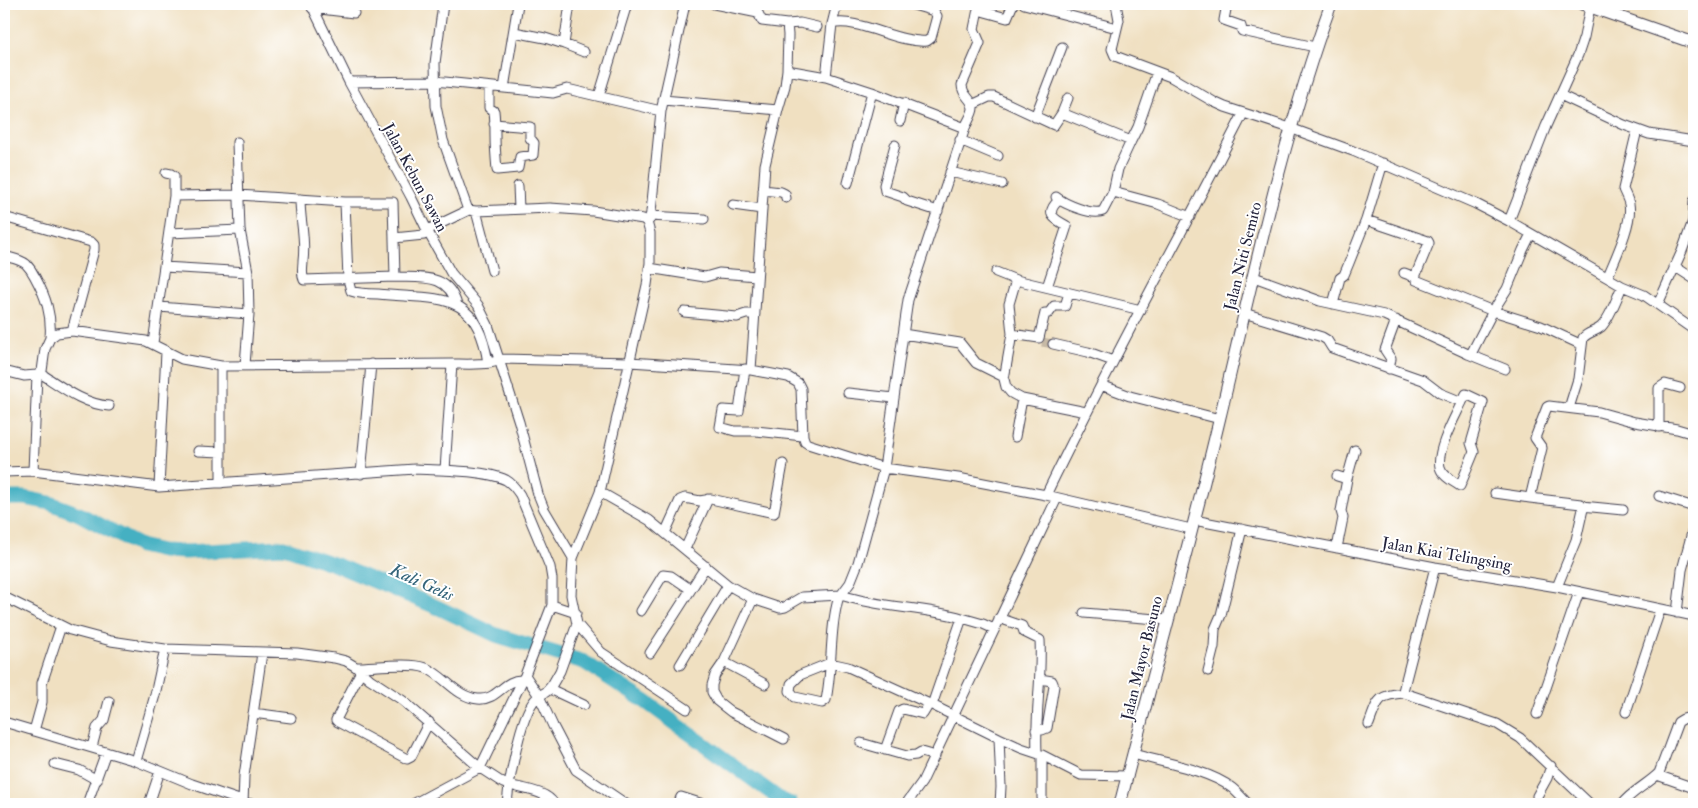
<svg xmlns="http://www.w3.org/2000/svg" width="1698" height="808" viewBox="0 0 1698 808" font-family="'IM FELL Double Pica',serif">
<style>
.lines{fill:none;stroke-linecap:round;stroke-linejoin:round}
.river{stroke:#44b0c2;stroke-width:15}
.street-tunnel{stroke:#c7baa6;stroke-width:9;stroke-dasharray:9 4.5;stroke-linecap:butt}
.street-casing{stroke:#413e4f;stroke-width:11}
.secondary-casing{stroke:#413e4f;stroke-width:13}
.street{stroke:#fff;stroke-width:9}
.secondary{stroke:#fff;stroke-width:11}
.labels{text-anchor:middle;stroke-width:4;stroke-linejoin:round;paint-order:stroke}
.street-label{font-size:16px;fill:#22223b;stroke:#fff}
.water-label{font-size:18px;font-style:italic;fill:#316278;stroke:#fff}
</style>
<rect width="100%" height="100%" fill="#fff"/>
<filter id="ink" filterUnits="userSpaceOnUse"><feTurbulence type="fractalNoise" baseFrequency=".02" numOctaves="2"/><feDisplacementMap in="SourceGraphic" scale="10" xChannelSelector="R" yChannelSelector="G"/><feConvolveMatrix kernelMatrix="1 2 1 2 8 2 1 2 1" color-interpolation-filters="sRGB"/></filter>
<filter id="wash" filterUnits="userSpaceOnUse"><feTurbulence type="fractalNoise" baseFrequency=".0096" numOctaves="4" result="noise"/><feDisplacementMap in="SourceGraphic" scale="20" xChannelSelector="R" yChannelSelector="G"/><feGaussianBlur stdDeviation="1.12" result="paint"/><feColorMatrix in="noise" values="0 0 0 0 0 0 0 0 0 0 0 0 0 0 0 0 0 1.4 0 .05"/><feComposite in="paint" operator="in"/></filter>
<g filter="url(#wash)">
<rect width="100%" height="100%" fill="#f0e0c1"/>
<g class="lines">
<!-- river -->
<path class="river" d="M4 498H25L50 503 79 514 140 546 162 551 185 552 284 547 336 565 439 608 496 635 584 662 646 702 781 800 791 804"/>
</g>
</g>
<g filter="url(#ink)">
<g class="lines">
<!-- street-tunnel -->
<path class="street-tunnel" d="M1042 342 1053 344"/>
<defs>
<path id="street" d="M311 4 349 82 411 197 428 232 451 273 478 305 488 325 519 422 538 494 544 509 573 558
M443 4 435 63 436 106 443 140 468 210 476 211 550 208 593 211 643 219 647 222 650 233V263L647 285 600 492 573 558 571 595 577 624 560 671 552 685 546 692 539 696 553 726 576 770 626 804
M714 4 758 13 762 21 787 24 788 35 787 70
M1024 4 1117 28
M1116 4 1119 20 1112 49 1115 56 1171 77 1214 102 1225 107 1290 128 1353 151 1476 204 1509 221 1622 286 1644 295 1694 330
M1227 4 1224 20 1241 26 1242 31 1315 47
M312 8 354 13
M978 10 1007 18 1013 4
M787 24 800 23 817 27
M832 24C857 17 899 44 927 41L931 38 937 16 934 11 910 4
M514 32 545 38 564 44 570 4
M564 44 584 52
M826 77 832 24 837 4
M349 82 435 81 553 93 567 89 661 111
M489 87V108L494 111C495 119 495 128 495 136 495 147 496 159 497 170L518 168 520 157 533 155 534 143 530 138V127L494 124
M504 88 518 4
M1560 95 1624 125 1649 134 1694 141
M599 96 627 4
M663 100 778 110
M972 105 989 97H994L1054 125 1062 113 1068 98
M1062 113 1131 141 1138 127 1157 72
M1035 117 1062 47
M900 121 904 103
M965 128C967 122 973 114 973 108 973 99 962 96 962 85L980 43 974 29 979 4
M960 140 998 156
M1131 141 1118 169 1113 192 1158 204 1190 217
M237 142 240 230 248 272 249 314 245 365
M895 145 884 185 885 191 903 197 907 201 938 211
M950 172 1002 184
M848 183 872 92
M518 186 519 209
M763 190 781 192 785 194 786 198
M174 196 238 195 345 202H393L395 277 304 280C301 274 303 268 303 261 306 238 300 222 300 199
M1056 197C1064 204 1093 216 1103 211L1113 192
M345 202 348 279 351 291C360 294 369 294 378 294 439 300 477 289 488 363
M733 205 762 209
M476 211 492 271
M650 216 704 219
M4 217 91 242 94 245V250L72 331
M1366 220 1428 241 1429 243 1415 277 1416 280 1493 311 1541 326 1582 345
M1509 221 1546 126 1578 55 1584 37 1590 7
M647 222 650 219 651 212 661 111 685 4
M427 230 469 210
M169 233 240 230
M394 238 424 235 428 232
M4 256C11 258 20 259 26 264 30 268 33 273 35 277 46 297 52 315 50 338
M1674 266 1694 279
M164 267 248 272
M649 268 705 277 719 273 757 276
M996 272 1016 280 1141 310
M1404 273 1415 277
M1608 276C1615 259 1633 222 1629 204 1628 199 1625 194 1623 189L1637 130
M395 277C423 278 448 273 457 305
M1254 277 1320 301 1384 315 1468 354 1472 352 1493 311 1507 289 1523 250 1531 234
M1016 280 1009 304 1012 334 1004 379 1006 387 1011 393 1022 399 1086 412
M1047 287 1067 226C1054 219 1044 214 1059 200
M1333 304 1340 278 1344 275 1349 263 1366 220 1383 163
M1658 304 1682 251 1693 221 1694 201
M159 307 249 314
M684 312 737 317 746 314H755
M1244 313 1322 337 1327 340 1332 348 1423 380 1440 393 1462 402 1466 394 1483 402 1471 443 1474 452 1460 486C1453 481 1442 476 1440 467 1436 451 1455 417 1462 402
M903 334 960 343 976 363 1004 377
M1012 334 1039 338 1045 313H1049L1054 306H1065L1069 293
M153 343 174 196V176L171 174 166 173
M1053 344 1088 352 1113 361
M1468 354 1505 369
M745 369 739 411 723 410 720 427 735 431H756L803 436
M1389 369 1391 359 1385 350 1396 320
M4 371 24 376 37 375 42 371 45 349 50 338 57 333 72 331 146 341 182 359 221 366 452 364C464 364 492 366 500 359L630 362 751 370 788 377 798 383 801 389 803 436 805 442 808 444 884 468 958 478 1046 495 1191 529
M40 373C62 387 83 404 109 406
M1101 385 1130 396 1220 419
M848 393 894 398
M1569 408 1578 379 1583 338C1588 332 1595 332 1601 327 1610 318 1617 298 1622 286
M1659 427V388L1665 384 1680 388
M1015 437 1022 399
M198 451 221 452
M445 470 452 364
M33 471 37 375
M4 472 33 471 159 487 415 469C438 470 486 470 506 480 513 484 516 489 520 495L550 567 552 579V605L525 675 539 696C522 707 513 765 509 785 523 789 547 791 554 804
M361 474 371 364
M1337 476 1347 479
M221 483V366
M159 487 166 352
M600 492 649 520 728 585 753 599 780 608 785 607 802 597 841 595 850 583 858 563 884 468 908 300 965 128 872 92 826 77 787 70 785 86 778 110 765 165 751 370
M1495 493 1530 498
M1046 495C1108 366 1178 241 1243 114
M1659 496 1694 507
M1582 506 1623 510
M1194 520 1435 567 1557 587 1694 616
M665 533 680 500 685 498 700 501 711 499 774 513 783 464
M1337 548 1343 518 1341 511 1347 479 1355 450
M685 549 708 499
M1435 567 1403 691 1404 693 1497 724 1520 738 1590 804
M1557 587 1576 540 1583 509 1581 504 1530 498 1542 448 1535 438 1547 407 1549 406 1599 412 1635 422 1677 429 1694 434
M841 595C881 608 923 607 962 618
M839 596C829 630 833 666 826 700L822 703 795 697 790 691 791 684 800 675 830 663 848 667 932 705 999 738 1021 748 1042 755 1081 775 1128 776
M4 597 70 630 111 641 165 649 297 653 334 658 346 661 356 667 370 679 402 700 480 768 503 783 509 785 507 804
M753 599 724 662 715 675 712 685V692L717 701 731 712 784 739
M552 605 576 613
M641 611 663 575 671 576 690 589
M1084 613 1168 620
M1677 613 1682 570 1694 525
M999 618 1022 626 1024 632 1040 640C1042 678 1035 715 1037 752
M577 624 601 652 687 709
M650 653 706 566
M724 662 765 684
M680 665 728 585
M356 667C374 667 410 662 426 668 445 676 456 697 478 699 497 701 504 679 522 680
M361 671 339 714 336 720 338 722 407 759 411 757 429 722
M1208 671 1214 647 1215 629 1221 615 1242 529
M550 689 584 705
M932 705 962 618 983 624 994 629
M1626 712 1660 610
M253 713 291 718
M1537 714 1579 592
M4 722 136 761 192 784 251 804
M1369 724C1378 700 1377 695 1404 693
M1036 730H1042L1047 728 1054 686 1052 681 1040 679
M34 731 42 702V683L61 626
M999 738 1001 787 1000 804
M861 743 907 756 916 755 921 752 935 756
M92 747 97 728 104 720 109 701
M885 750 899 711 903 709 923 714 929 704
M1133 754C1161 762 1210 770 1232 788 1238 793 1243 799 1248 804
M1042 755V798
M136 761 155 695 165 649
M55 764 79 770 97 780
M1657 775 1694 788
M1537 796 1547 778 1551 766
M87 804 106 752
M149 804 160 771
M243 804 244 776 262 653
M413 804 480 768 524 677
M678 804 681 797 703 804
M906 804 922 782 1057 498
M1622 804C1632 791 1647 785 1659 773L1678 722 1683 719 1694 716"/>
<path id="secondary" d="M1582 4 1694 43
M1120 804C1153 675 1189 547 1220 417 1253 279 1282 138 1331 4"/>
</defs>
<!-- street casing -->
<use href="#street" class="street-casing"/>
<!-- secondary casing -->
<use href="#secondary" class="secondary-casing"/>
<!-- street -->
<use href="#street" class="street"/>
<!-- secondary -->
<use href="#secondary" class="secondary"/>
</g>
</g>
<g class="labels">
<!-- street labels -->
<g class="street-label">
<text transform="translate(416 177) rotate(62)" y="6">Jalan Kebun Sawan</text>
<text transform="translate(1242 256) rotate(-76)" y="6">Jalan Niti Semito</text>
<text transform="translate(1447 553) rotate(10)" y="6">Jalan Kiai Telingsing</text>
<text transform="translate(1141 658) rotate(-76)" y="6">Jalan Mayor Basuno</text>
</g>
<!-- water labels -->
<g class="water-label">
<text transform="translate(422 582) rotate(24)" y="6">Kali Gelis</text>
</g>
</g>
<!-- margin -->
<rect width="1698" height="808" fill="none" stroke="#fff" stroke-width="20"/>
</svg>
